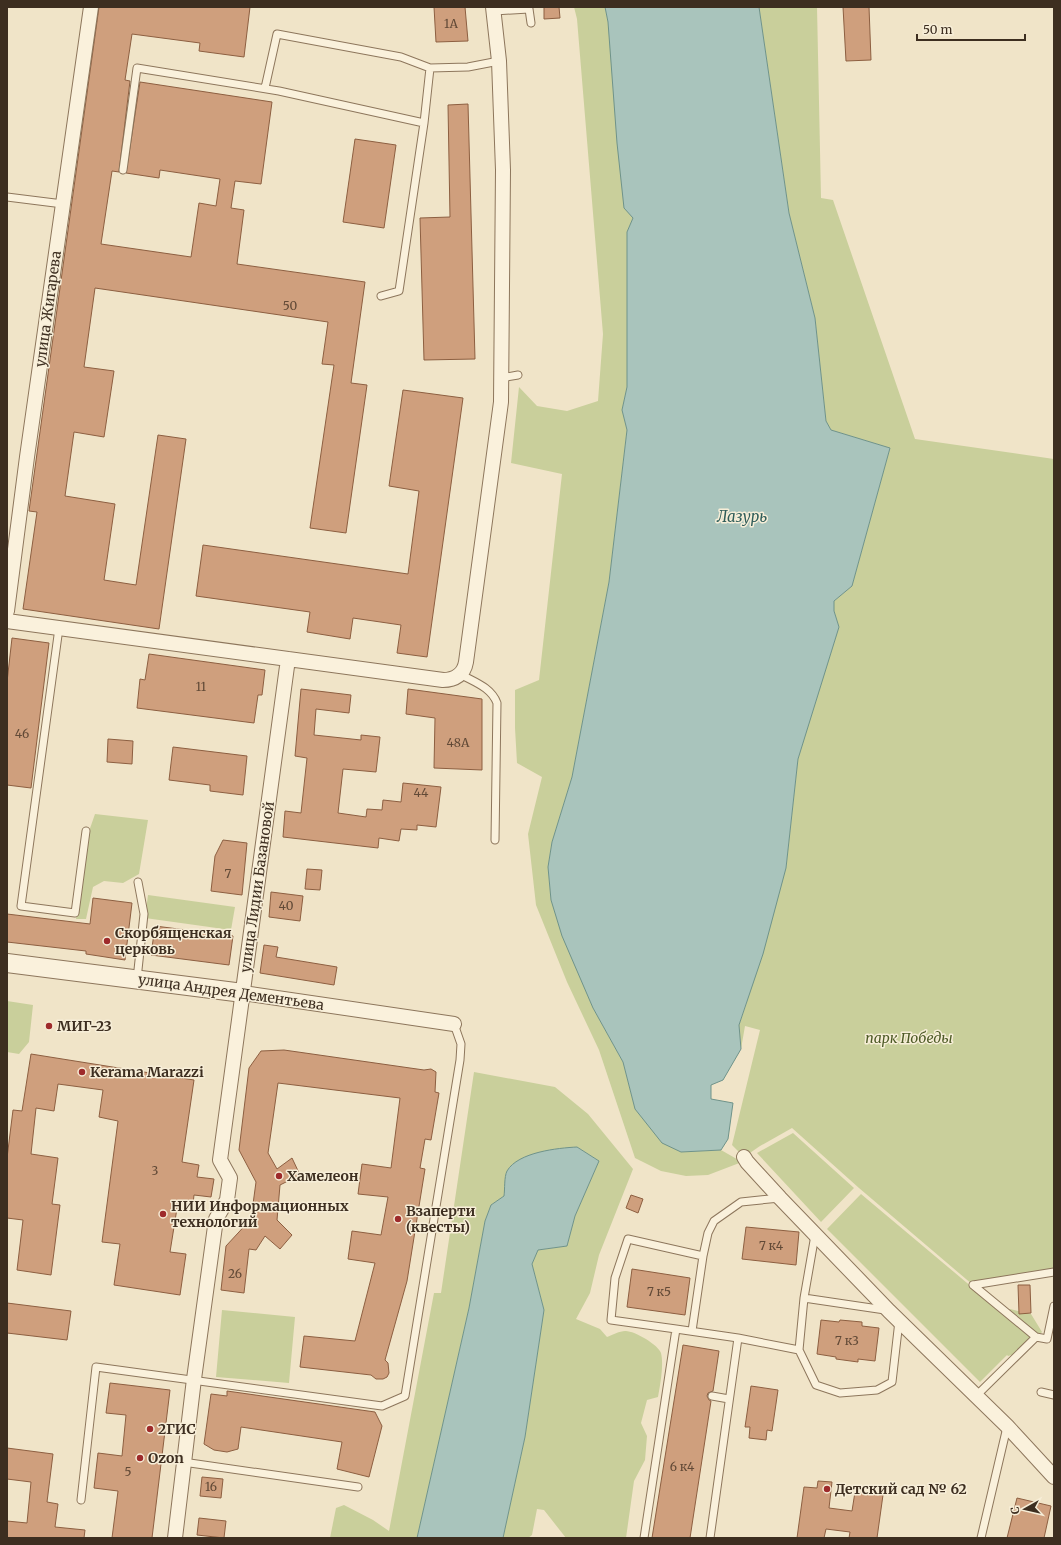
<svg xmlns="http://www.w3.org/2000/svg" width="1061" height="1545" viewBox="0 0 1061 1545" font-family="Merriweather,serif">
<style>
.green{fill:#c9cf9b}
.water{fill:#a9c4bc;stroke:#6f938a}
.building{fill:#cf9f7d;stroke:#8d5f41}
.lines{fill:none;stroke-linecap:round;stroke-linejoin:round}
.service-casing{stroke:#8d765c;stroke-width:9}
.minor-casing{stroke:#8d765c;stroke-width:16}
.tertiary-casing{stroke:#8d765c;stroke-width:20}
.service{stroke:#faf1dc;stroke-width:7}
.minor{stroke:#faf1dc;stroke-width:14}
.tertiary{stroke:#faf1dc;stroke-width:18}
.poi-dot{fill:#9e2a2b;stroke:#f7eed8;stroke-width:1.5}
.labels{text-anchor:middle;stroke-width:3;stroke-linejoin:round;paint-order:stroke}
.number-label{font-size:12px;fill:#624a37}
.street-label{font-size:14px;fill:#3d2e20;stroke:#f7eed8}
.poi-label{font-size:14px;font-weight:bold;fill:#3d2e20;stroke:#f7eed8;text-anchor:start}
.park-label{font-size:14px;font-style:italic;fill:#4d5a26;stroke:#f7eed8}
.water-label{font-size:15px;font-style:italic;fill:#2f5d5a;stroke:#f7eed8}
</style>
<rect width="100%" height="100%" fill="#f0e4c8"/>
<!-- green -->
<path class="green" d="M574 7H605L608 22 633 218 627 232V387L622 410 627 430 609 582 572 777 552 842 548 867 551 900 593 1008 623 1062 635 1109 681 1152 721 1150 742 1162 708 1175 686 1176 661 1171 635 1158 599 1050 567 982 536 905 528 834 542 777 517 763 515 728V690L539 680 562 474 511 463 519 387 537 406 567 411 598 401 603 334 577 19Z
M759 7H817L821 198 833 200 915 439 1054 459V1272L973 1285 859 1188 792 1128 760 1146 744 1157 732 1145 760 1030 745 1026 741 1049 739 1025 746 1005 779 871H785L786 868 798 759 805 735 803 728 809 722 839 627 834 611V601L852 586 890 448 831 430 826 421 815 318 789 213Z
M95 814 148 820 139 874 123 883 104 881 93 887 86 919H76L87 837Z
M148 895 235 907 231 930 145 918Z
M7 1001 33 1005 29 1042 19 1054 7 1052Z
M474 1072 555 1087 588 1114 633 1169 599 1255 590 1293 576 1319 600 1329 607 1337C612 1335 620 1331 625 1331 633 1330 659 1345 661 1353 664 1365 660 1386 658 1397L647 1400 641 1423 647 1436 645 1460 634 1481 626 1538H566L544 1510 537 1509 532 1535 528 1538H503L525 1437 544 1310 532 1264 538 1250 567 1246 575 1216 599 1161 577 1147 507 1171 504 1196 491 1205 485 1221 469 1308 417 1538H330L336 1508 344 1505 373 1520 389 1531 434 1293H441Z
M793 1133 854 1188 821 1222 757 1153Z
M861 1194 1004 1314 1010 1309 1031 1314 1042 1332 1023 1352 1008 1356 1007 1355 980 1382 827 1229Z
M222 1310 295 1317 289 1383 216 1377Z"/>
<!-- water -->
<path class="water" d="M605 7H759L789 213 815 318 826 421 831 430 890 448 852 586 834 601V611L839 627 798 759 786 868 763 954 739 1025 741 1049 723 1080 711 1085V1099L733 1103 728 1139 721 1150 681 1152 662 1143 635 1109 623 1062 593 1008 562 936 551 900 548 867 552 842 572 777 609 582 627 430 622 410 627 387V232L633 218 624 208 617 143 608 22Z
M577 1147 599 1161 575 1216 567 1246 538 1250 532 1264 544 1310 525 1437 503 1538H417L469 1308 485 1221 491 1205 504 1196C505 1189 504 1177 507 1171 518 1152 558 1148 577 1147Z"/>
<!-- building -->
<path class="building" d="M99 7H250L244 57 199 51 200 43 132 34 125 80 130 81 119 172 112 171 101 244 191 257 199 203 216 206 220 179 160 170 159 178 126 173 140 82 272 102 261 184 235 181 231 208 244 210 237 264 365 282 351 383 367 385 346 533 310 528 334 365 322 364 328 322 95 288 84 367 114 371 104 437 74 432 65 496 115 504 104 580 136 585 158 435 186 439 159 629 23 609 37 512 29 511Z
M434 7H465L468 41 436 42Z
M544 7H559L560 18 544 19Z
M843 7H869L871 60 846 61Z
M468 104 475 359 424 360 420 218 450 217 448 105Z
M355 139 396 145 384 228 343 222Z
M403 390 463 398 427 657 397 653 401 625 353 618 350 639 307 632 310 612 196 596 203 545 408 574 419 491 389 486Z
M12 638 49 643 31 788 7 785V682Z
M149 654 265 670 262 695H258L254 723 137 708 140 679 145 680Z
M301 689 351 695 349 713 316 709 314 735 361 740V735L380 737 376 772 343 769 338 813 366 817 367 809 382 810 383 800 401 802 403 783 441 787 436 827 417 825V830L401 829 399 841 379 838 378 848 283 837 285 811 301 813 307 758 295 756Z
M408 689 482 699V770L434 768 435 718 406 714Z
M108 739 133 741 132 764 107 762Z
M173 747 247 756 243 795 210 791V785L169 780Z
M223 840 247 843 242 895 211 891 215 856Z
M307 869 322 870 320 890 305 889Z
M271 892 303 896 300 921 269 917Z
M93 898 132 903 125 960 86 954V951L7 942V914L90 924Z
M155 926 233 936 229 965 151 955Z
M264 945 278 947 276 957 337 967 334 985 260 973Z
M284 1050 424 1070 431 1069 436 1072 435 1092 439 1093 431 1140 425 1139 420 1168 425 1169 407 1281 385 1360 388 1363 389 1373 387 1377 383 1379H376L371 1375 300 1367 304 1336 355 1341 375 1263 348 1259 352 1231 381 1235 388 1197 358 1194 362 1164 391 1168 400 1098 278 1083 268 1153 277 1169 292 1158 300 1175 280 1185 277 1220 292 1235 280 1249 265 1236 256 1250 249 1249 244 1293 221 1290 226 1246 251 1219 256 1182 239 1150 249 1068 261 1051Z
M31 1054 194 1080 182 1162 199 1165 197 1177 214 1179 211 1197 194 1195 193 1204 178 1202 170 1252 186 1254 180 1295 114 1285 120 1244 102 1242 118 1121 99 1117 103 1090 58 1084 54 1111 36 1108 31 1154 58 1158 52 1204 60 1205 51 1275 17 1270 23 1220 7 1218V1158L13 1110 22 1111Z
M631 1195 643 1199 638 1213 626 1208Z
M746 1227 799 1232 796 1265 742 1259Z
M632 1269 690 1278 685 1315 627 1307Z
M1018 1285H1030L1031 1313 1019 1314Z
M7 1303 71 1311 67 1340 7 1333Z
M821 1320 839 1322 840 1320 862 1322V1326L879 1328 875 1361 858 1359V1362L836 1359V1357L817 1354Z
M683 1345 719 1351 713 1391 708 1393 707 1396 709 1400 711 1401 690 1538H652Z
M110 1383 170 1390 152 1538H112L118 1491 94 1488 98 1453 122 1456 126 1415 106 1413Z
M751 1386 778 1390 772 1431 767 1430 766 1440 749 1438 750 1427H745Z
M227 1391 375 1412 382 1426 369 1477 337 1469 342 1442 241 1427 238 1449 227 1452 214 1450 204 1444 211 1394 227 1396Z
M7 1448 53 1454 47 1502 58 1504 55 1527 85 1530 84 1538H7V1521L27 1523 31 1482 7 1479Z
M202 1477 223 1479 221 1498 200 1496Z
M818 1481 832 1482 829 1508 852 1511 855 1492 883 1495 877 1538H849L850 1532 826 1529 824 1538H797L804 1487 817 1488Z
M1017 1498 1051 1506 1044 1538H1007Z
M199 1518 226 1521 224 1538 197 1535Z"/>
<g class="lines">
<defs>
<path id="service" d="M494 11 529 9 531 23
M265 88 277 34 401 57 430 68
M123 170 137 68 279 91 424 123 430 68 468 67 499 61
M7 197 63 204
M381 296 399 291 424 123
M501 378 518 375
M59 628 21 906 75 913 86 831
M460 674C474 682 491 687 497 703L495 840
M137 979 144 914 138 882
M973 1285 1054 1272
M973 1285 1036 1337
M804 1298 885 1310
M676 1329 611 1320 615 1278 628 1239 703 1256
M692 1331 703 1256 708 1233 714 1221 741 1202 780 1198
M799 1350 816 1385 840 1393 877 1390 892 1382 899 1321
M1041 1392 1054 1395
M712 1396 729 1399
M976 1396 1036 1337 1047 1339 1054 1306
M183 1462 358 1487
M81 1500 96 1367 382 1406 405 1396 460 1060 461 1044 454 1024
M644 1538 676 1329 738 1338 799 1350 804 1298 815 1235
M710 1538 738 1338
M981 1538 1007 1427"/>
<path id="minor" d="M7 611 27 457 91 7
M7 621 443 680C455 680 464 674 466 662L501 402 503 170 499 61 493 7
M243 993 454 1024
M744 1157 747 1162 780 1198 889 1311 1007 1426 1054 1477
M175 1538 194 1379 216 1219 227 1200 230 1178 220 1160 288 659"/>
<path id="tertiary" d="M7 963 243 993"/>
</defs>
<!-- service casing -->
<use href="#service" class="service-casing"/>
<!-- minor casing -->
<use href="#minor" class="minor-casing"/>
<!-- tertiary casing -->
<use href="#tertiary" class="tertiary-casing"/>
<!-- service -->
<use href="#service" class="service"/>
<!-- minor -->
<use href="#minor" class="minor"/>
<!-- tertiary -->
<use href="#tertiary" class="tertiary"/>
</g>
<!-- markers -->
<g class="poi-dot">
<circle cx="107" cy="941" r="4"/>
<circle cx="49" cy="1026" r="4"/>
<circle cx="82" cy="1072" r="4"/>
<circle cx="279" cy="1176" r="4"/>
<circle cx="163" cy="1214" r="4"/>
<circle cx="398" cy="1219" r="4"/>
<circle cx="150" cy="1429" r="4"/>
<circle cx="140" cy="1458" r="4"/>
<circle cx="827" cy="1489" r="4"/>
</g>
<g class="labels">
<!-- number labels -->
<g class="number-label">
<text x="451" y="28">1А</text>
<text x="290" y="310">50</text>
<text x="201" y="691">11</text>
<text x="22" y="738">46</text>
<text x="458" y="747">48А</text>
<text x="421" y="797">44</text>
<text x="228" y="878">7</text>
<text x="286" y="910">40</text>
<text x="155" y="1175">3</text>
<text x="771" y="1250">7 к4</text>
<text x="235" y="1278">26</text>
<text x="659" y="1296">7 к5</text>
<text x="847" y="1345">7 к3</text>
<text x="682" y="1471">6 к4</text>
<text x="128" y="1476">5</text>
<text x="211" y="1491">16</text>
</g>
<!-- street labels -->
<g class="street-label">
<text transform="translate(48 309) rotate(-82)" y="5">улица Жигарева</text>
<text transform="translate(257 887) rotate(-82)" y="5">улица Лидии Базановой</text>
<text transform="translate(231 992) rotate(8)" y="5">улица Андрея Дементьева</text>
</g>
<!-- poi labels -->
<g class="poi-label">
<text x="115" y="938">Скорбященская<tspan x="115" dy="16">церковь</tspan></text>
<text x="57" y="1031">МИГ-23</text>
<text x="90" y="1077">Kerama Marazzi</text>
<text x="287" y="1181">Хамелеон</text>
<text x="171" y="1211">НИИ Информационных<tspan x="171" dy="16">технологий</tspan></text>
<text x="406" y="1216">Взаперти<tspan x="406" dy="16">(квесты)</tspan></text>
<text x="158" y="1434">2ГИС</text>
<text x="148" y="1463">Ozon</text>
<text x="835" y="1494">Детский сад № 62</text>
</g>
<!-- park labels -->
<g class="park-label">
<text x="909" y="1043">парк Победы</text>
</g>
<!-- water labels -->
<g class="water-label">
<text x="742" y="522">Лазурь</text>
</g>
</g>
<!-- border -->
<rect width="1061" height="1545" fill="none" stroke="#3d2e20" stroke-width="16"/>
<!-- north arrow -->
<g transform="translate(1025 1509) rotate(262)" stroke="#f7eed8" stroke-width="3" paint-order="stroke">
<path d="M0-3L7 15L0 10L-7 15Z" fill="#3d2e20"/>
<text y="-6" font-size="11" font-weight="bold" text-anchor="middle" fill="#3d2e20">С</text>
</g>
<!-- scale -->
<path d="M917 34v6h108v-6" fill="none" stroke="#3d2e20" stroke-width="2"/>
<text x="923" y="34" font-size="12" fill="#3d2e20" stroke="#f7eed8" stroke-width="3" paint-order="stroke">50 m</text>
</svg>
